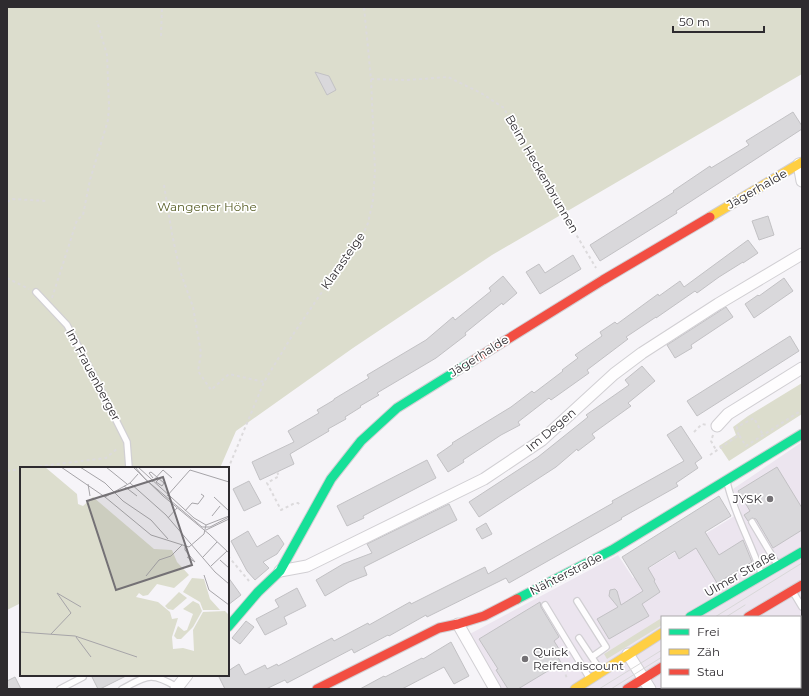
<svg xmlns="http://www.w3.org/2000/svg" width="809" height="696" viewBox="0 0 809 696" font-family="Montserrat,sans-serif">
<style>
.built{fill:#ece5ef;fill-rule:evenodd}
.green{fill:#dcddcd}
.building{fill:#d9d8db;stroke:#c2c1c4}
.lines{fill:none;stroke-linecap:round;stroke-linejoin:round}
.lane-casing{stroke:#d1cfd3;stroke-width:8}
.street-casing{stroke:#d1cfd3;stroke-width:13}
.fast-casing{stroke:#d1cfd3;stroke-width:11}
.slow-casing{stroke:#d1cfd3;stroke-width:11}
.jam-casing{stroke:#d1cfd3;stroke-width:11}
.path{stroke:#dcdadc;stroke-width:2;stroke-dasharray:3 3;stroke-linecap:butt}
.lane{stroke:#fefdfe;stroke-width:5.5}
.street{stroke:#fefdfe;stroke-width:11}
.fast{stroke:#16e098;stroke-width:9}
.slow{stroke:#ffcf43;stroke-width:9}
.jam{stroke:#f24e42;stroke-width:9}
.tram{stroke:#d9d8d9;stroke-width:1}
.poi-dot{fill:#747175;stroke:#fff;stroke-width:1.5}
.labels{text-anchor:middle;stroke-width:3.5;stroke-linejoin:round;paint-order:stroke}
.street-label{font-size:12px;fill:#2e2b2f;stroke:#fff}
.park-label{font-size:12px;fill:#575d25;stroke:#fff}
.poi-label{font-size:12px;fill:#2e2b2f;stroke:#fff;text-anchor:end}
.inset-road{fill:none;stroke:#a6a4a8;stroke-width:1}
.view{fill:#747175;fill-opacity:0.15;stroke:#747175;stroke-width:2}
.inset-edge{fill:none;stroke:#2e2b2f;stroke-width:2}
</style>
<rect width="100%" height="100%" fill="#f6f4f8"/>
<!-- built -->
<path class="built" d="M802 442V689H497L466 636 618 555 633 578 741 512 733 489ZM662 617H800V687H662Z"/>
<!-- green -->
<path class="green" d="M7 7H802V74L492 255 353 348 236 431 220 468H21V603L7 610Z
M802 383V414L729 461 719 446 736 435 733 427 748 416Z
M660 619 662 625 607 659 604 654Z"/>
<!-- building -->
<path class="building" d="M315 72 329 76 336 90 327 95Z
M793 112 802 126V129L676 211 677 213 600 261 590 245 674 192 673 191 710 166 711 168 749 145 746 141Z
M768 216 774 235 759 240 752 221Z
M748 240 758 253 743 263V262L719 277 697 293 695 291 656 318V317L626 337 628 339 587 370 589 373 551 400 549 398 518 422 520 425 501 435 463 460 464 462 448 472 437 455 453 444 452 443 511 407 532 391 534 393 563 371 562 370 578 358 575 355 602 336 600 332 615 322 617 324 658 294 659 296 680 281 684 287Z
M573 255 581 269 540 294 526 272 539 264 545 273Z
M503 276 517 293 503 305 502 303 465 333 466 335 436 358 377 393 379 395 360 406 361 407 345 417 346 419 328 429 329 431 290 454 294 464 260 480 252 462 294 442 288 431 319 413 317 410 334 400V399L369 378 367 375 426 340 453 317 455 320 491 291 489 288Z
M784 278 793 291 754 318 745 304 758 295 759 296Z
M726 307 733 317 691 345 692 348 675 358 667 345Z
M790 336 799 351 697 416 687 401Z
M642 366 655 381 628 403 631 406 592 434 595 438 578 451 577 449 556 467 479 517 469 502 538 457 588 417 586 415 629 385 625 380Z
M681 426 702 458 695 463 698 468 676 483 678 486 621 518 622 519 509 583 506 578 427 617 426 615 389 636 388 635 354 653 352 649 287 683 285 680 266 689H225L219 677 222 675H228V671L239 664 245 675 265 665 267 669 277 664 278 666 332 638 334 641 368 623 369 625 410 602 411 604 485 567 488 574 613 503 612 501 684 461 667 435Z
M427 460 436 478 363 516 364 518 347 526 337 506Z
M777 467 802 508V530L773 548 756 519 752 518 748 521 744 515 750 511 738 491Z
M249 481 261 503 244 511 233 489Z
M719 496 731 516 705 532 719 555 743 540 752 562 717 583 696 548 679 559 675 551 648 568 655 580 654 581 660 592 642 604 649 616 609 639 597 619 618 607 609 596 610 590 615 589 617 591 621 605 643 591 622 557Z
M449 504 457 520 364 567 367 575 349 582 325 596 316 580 343 564 372 553 367 544Z
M486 523 492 534 482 539 476 529Z
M248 531 257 547 278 535 284 544 277 554 263 562 269 568 255 580 247 571 231 541Z
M228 577 241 595 228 605Z
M297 588 306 606 284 617 287 624 265 635 256 619 279 607 275 600Z
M540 602 541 607 559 637 554 641 561 652 557 655 561 663 518 689H508L496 670 498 669 479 639Z
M246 621 254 627 240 644 232 638Z
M451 642 469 676 454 684 444 667 402 689H360L384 676 385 677 422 658 423 659Z
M91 675H128L100 689H98Z
M15 677 21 689H7V681Z"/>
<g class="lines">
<defs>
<path id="lane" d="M36 292 67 325 96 380 127 442 129 468
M727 482C734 514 751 542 761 573
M752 522 777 564
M793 592 802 607
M577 601 606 647 592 657
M545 605 590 679
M579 638 601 671
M800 654 801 657
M749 687 750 688 752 687
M60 689 83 677
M122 689C147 676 150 671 177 687"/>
<path id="street" d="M799 164 802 181
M717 426 728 414 802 368
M280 571 307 566 484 479 542 440 614 374 642 353 718 304 802 254
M458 624 495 689
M628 654 650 689
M176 689 187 675"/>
<path id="fast" d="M517 599 612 550 802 434
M690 617 802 552
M228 627 258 592 280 571 331 479 361 441 397 408 474 360"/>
<path id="slow" d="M710 217 802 162
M575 689 662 633"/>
<path id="jam" d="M474 360 603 280 710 217
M748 617 802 585
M317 689 439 628 458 624 484 616 517 599
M627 689 662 667"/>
</defs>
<!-- lane casing -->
<use href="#lane" class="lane-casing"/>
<!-- street casing -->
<use href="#street" class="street-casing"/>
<!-- fast casing -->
<use href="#fast" class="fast-casing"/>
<!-- slow casing -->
<use href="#slow" class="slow-casing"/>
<!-- jam casing -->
<use href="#jam" class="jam-casing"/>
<!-- path -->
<path class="path" d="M161 36 162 7
M371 79 407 80 448 77 481 93 504 108 519 138 596 268
M164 185 172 234 180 271 193 307 201 353 198 371 211 390 229 374 264 382
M7 202 13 199 46 201
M7 278 29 289
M52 298 77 220 83 215 90 180 108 120 109 106 107 55 97 21
M694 432 702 424 707 425
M713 435 711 441 716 450
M739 435 737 431V427L754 418 763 435
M710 455 739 435 746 446 802 410
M27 468 106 458 118 448
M228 469 264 382 292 336 322 292 359 243 368 223 373 200 375 170 371 79 364 7
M7 471 21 469
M277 472 279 476 267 483 281 510 295 503H298L301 506
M228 556 249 581
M562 663 567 679"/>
<!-- lane -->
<use href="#lane" class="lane"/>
<!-- street -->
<use href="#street" class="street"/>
<!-- fast -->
<use href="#fast" class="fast"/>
<!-- slow -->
<use href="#slow" class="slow"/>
<!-- jam -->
<use href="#jam" class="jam"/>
<!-- tram -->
<path class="tram" d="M715 617 802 563
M726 617 745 605
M599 689 662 650
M611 689 662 657"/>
</g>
<!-- markers -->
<g class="poi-dot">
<circle cx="770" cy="499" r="4"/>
<circle cx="525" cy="659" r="4"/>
</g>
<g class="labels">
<!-- street labels -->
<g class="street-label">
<text transform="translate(542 174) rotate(60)" y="4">Beim Heckenbrunnen</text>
<text transform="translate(757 189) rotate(-30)" y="4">Jägerhalde</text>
<text transform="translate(343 261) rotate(-55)" y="4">Klarasteige</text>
<text transform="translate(479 356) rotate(-32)" y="4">Jägerhalde</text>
<text transform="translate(93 375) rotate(62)" y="4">Im Frauenberger</text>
<text transform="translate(551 430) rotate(-40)" y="4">Im Degen</text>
<text transform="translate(566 574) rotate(-27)" y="4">Nähterstraße</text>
<text transform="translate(740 574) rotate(-30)" y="4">Ulmer Straße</text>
</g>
<!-- park labels -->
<g class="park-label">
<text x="207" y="211">Wangener Höhe</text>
</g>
<!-- poi labels -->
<g class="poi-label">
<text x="762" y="503">JYSK</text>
<text x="533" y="656" text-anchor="start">Quick<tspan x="533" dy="14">Reifendiscount</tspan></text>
</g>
</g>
<!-- overview -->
<g transform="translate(20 467)">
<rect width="209" height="209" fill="#f6f4f8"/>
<path d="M0 0H25L57 27 58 37 63 39 73 30 134 82 152 83 157 95 169 108 154 121 137 117 128 128 123 129 119 126 116 130 138 135 150 145 152 152 158 151 152 170 153 182 163 181 174 184 173 163 183 145 205 144 209 148V209H0ZM172 111 184 112 190 132 200 143H183L180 135 163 125ZM159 125 167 131 153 143 148 142 145 139ZM173 134 179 137 182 144 173 160 161 172H157L154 169 158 159 164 164 167 163 173 147 163 142Z" fill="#dcddcd"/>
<path class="inset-road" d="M41 0 85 30 131 68 169 80 184 67 186 58M60 0 85 16 103 34 131 53 148 72M86 0 107 17M113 0 143 29 189 67M115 0 125 12 182 60H190L209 50M118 0 174 51 186 58M133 11 129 6 131 5 144 16 142 19 136 15 139 12M132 15 143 3 152 11M110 16 146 48 195 105 209 117M68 17 70 29M104 19 117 29M147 29 170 3 209 15M85 30 110 16 118 7M194 30 209 44M165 44 172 36 178 37 184 29 181 27M192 49 200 39M148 51 157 41M186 58 209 49M186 63 209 52M189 67 209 86M165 79V83L175 95 167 90M183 90 197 75M200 93 209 101M191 99 207 84M184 108 189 123 209 138M126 109 139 93 151 89 162 78M37 126 61 140M0 165 55 169 117 190M31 167 51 146 37 126M56 170 71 190"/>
<path class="view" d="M143 10 172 98 96 123 67 34Z"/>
<rect width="209" height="209" class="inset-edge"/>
</g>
<!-- border -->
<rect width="809" height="696" fill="none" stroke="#2e2b2f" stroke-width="16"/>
<!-- legend -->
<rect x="661" y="616" width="140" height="72" fill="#ffffff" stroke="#abaaac"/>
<rect x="669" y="629" width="20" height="6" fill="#16e098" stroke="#abaaac"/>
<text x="697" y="636" font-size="12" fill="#2e2b2f">Frei</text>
<rect x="669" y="649" width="20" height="6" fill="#ffcf43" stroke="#abaaac"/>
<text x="697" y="656" font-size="12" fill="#2e2b2f">Zäh</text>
<rect x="669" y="669" width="20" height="6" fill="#f24e42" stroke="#abaaac"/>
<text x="697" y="676" font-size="12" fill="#2e2b2f">Stau</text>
<!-- scale -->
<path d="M673 26v6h91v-6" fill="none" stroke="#2e2b2f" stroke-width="2"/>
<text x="679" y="26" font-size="12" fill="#2e2b2f" stroke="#ffffff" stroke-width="3" paint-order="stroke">50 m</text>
</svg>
